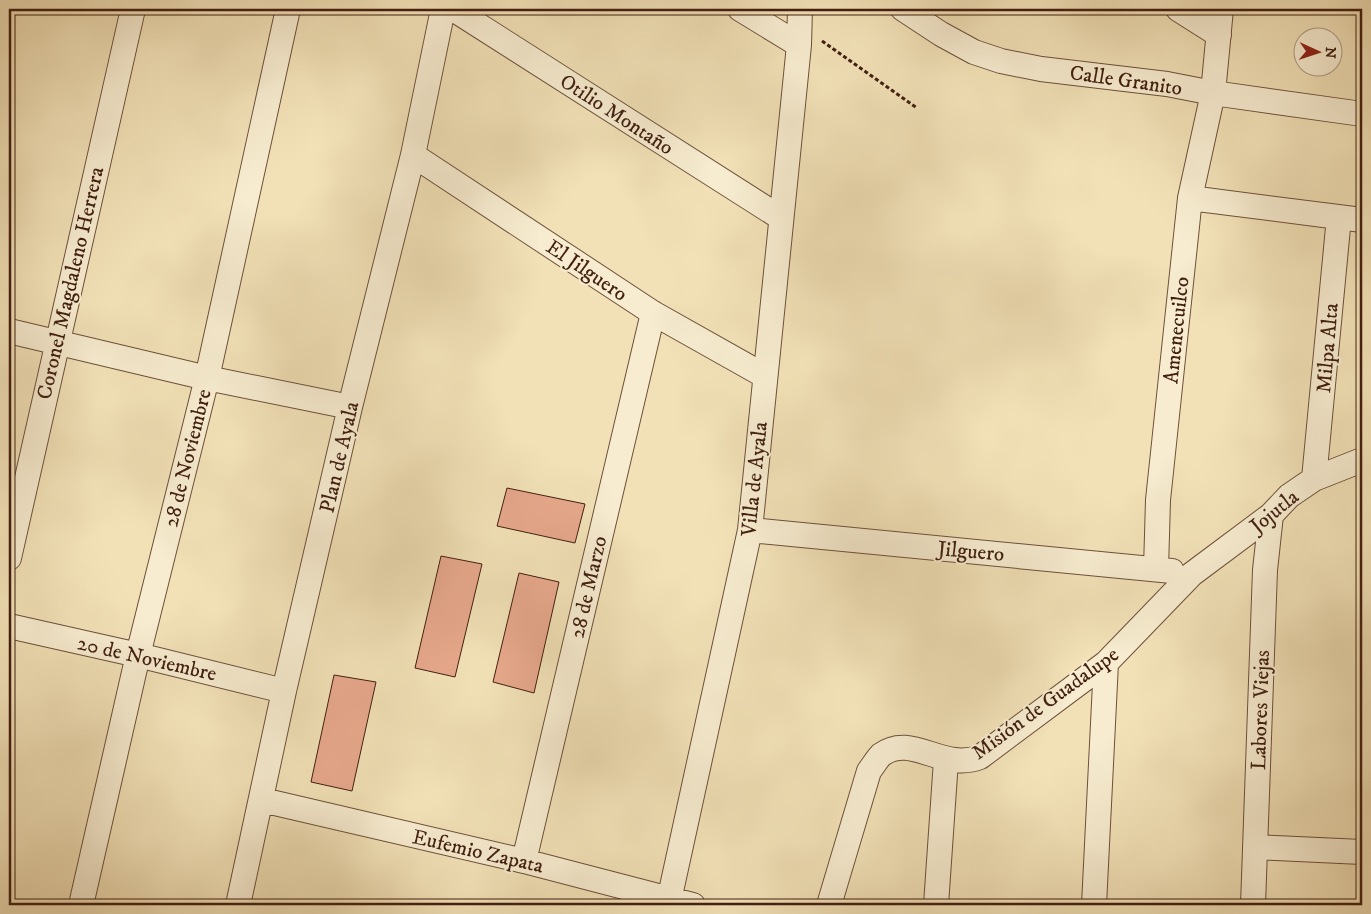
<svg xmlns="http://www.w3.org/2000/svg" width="1371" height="914" viewBox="0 0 1371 914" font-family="'IM FELL DW Pica',serif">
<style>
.building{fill:#e7a88c;stroke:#411f11}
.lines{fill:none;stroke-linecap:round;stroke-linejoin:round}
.street-casing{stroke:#6d503a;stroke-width:26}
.path{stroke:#411f11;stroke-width:3;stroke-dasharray:4 2.5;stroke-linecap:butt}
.street{stroke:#f7ecd0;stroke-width:24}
.labels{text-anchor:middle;stroke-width:4;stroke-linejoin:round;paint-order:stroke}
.street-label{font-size:21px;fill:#411f11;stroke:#f7ecd0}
</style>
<rect width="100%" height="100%" fill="#f2e1b7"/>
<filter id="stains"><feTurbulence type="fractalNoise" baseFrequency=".004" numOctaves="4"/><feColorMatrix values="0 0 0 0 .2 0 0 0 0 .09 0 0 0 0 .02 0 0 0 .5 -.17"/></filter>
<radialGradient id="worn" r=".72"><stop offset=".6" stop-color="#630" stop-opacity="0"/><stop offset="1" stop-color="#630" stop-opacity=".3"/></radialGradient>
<!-- building -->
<path class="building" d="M507 488 585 504 575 543 497 526Z
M441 556 482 564 455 677 415 668Z
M519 573 559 582 534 693 493 682Z
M334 675 376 682 352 791 311 782Z"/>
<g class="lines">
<defs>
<path id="street" d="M453 9 781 218
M740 9 799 45
M903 9 941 34 974 52 1001 61 1041 69 1167 84 1213 93 1362 114
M1178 9 1219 35
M413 155 653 313 765 376
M1190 198 1362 220
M9 331 207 378 350 407
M1314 479 1339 217
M750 530 1172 571
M9 558 133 9
M1156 569 1158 500 1190 198 1213 93 1221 9
M9 626 138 655 284 691
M262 800 524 861 693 905
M1255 847 1362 852
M524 861 653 313
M81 905 138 655 207 378 288 9
M238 905 284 691 350 407 413 155 443 9
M668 905 750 530 799 45 800 9
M829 905 869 771C873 766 877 759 881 755 912 732 942 772 980 757L1106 663 1192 574 1271 515 1289 496 1314 479 1362 460
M936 905 946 760
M1094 905 1106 663
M1253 905 1265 570 1271 515"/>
</defs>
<!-- street casing -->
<use href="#street" class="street-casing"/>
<!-- path -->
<path class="path" d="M822 41 917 108"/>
<!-- street -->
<use href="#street" class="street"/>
</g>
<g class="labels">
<!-- street labels -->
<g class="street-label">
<text transform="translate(1126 80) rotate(8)" y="7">Calle Granito</text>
<text transform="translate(617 114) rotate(33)" y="7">Otilio Montaño</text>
<text transform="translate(587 270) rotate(34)" y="7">El Jilguero</text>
<text transform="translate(70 283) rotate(-77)" y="7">Coronel Magdaleno Herrera</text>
<text transform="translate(1176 330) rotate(-84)" y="7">Amenecuilco</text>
<text transform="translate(1327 348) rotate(-85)" y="7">Milpa Alta</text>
<text transform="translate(339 457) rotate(-77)" y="7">Plan de Ayala</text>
<text transform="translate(187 458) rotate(-76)" y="7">28 de Noviembre</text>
<text transform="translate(754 479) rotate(-84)" y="7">Villa de Ayala</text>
<text transform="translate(1274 511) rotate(-39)" y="7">Jojutla</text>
<text transform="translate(971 551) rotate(5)" y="7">Jilguero</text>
<text transform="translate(588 587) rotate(-77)" y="7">28 de Marzo</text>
<text transform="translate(147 658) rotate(13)" y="7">20 de Noviembre</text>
<text transform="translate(1045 703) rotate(-36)" y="7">Misión de Guadalupe</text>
<text transform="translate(1260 710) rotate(-88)" y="7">Labores Viejas</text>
<text transform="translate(478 851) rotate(13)" y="7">Eufemio Zapata</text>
</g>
</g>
<!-- margin -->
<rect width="1371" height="914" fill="none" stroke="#f2e1b7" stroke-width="30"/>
<rect x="10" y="10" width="1351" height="894" fill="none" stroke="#411f11" stroke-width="2.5"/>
<rect x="15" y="15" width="1341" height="884" fill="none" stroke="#411f11"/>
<!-- north arrow -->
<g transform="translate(1318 52) rotate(93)"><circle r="24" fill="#f7ecd0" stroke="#ae9a84"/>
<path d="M0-4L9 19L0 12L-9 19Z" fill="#8f2418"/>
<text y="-8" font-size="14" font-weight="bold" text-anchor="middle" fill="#411f11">N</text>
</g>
<rect width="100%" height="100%" filter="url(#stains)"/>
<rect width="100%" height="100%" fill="url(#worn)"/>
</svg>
